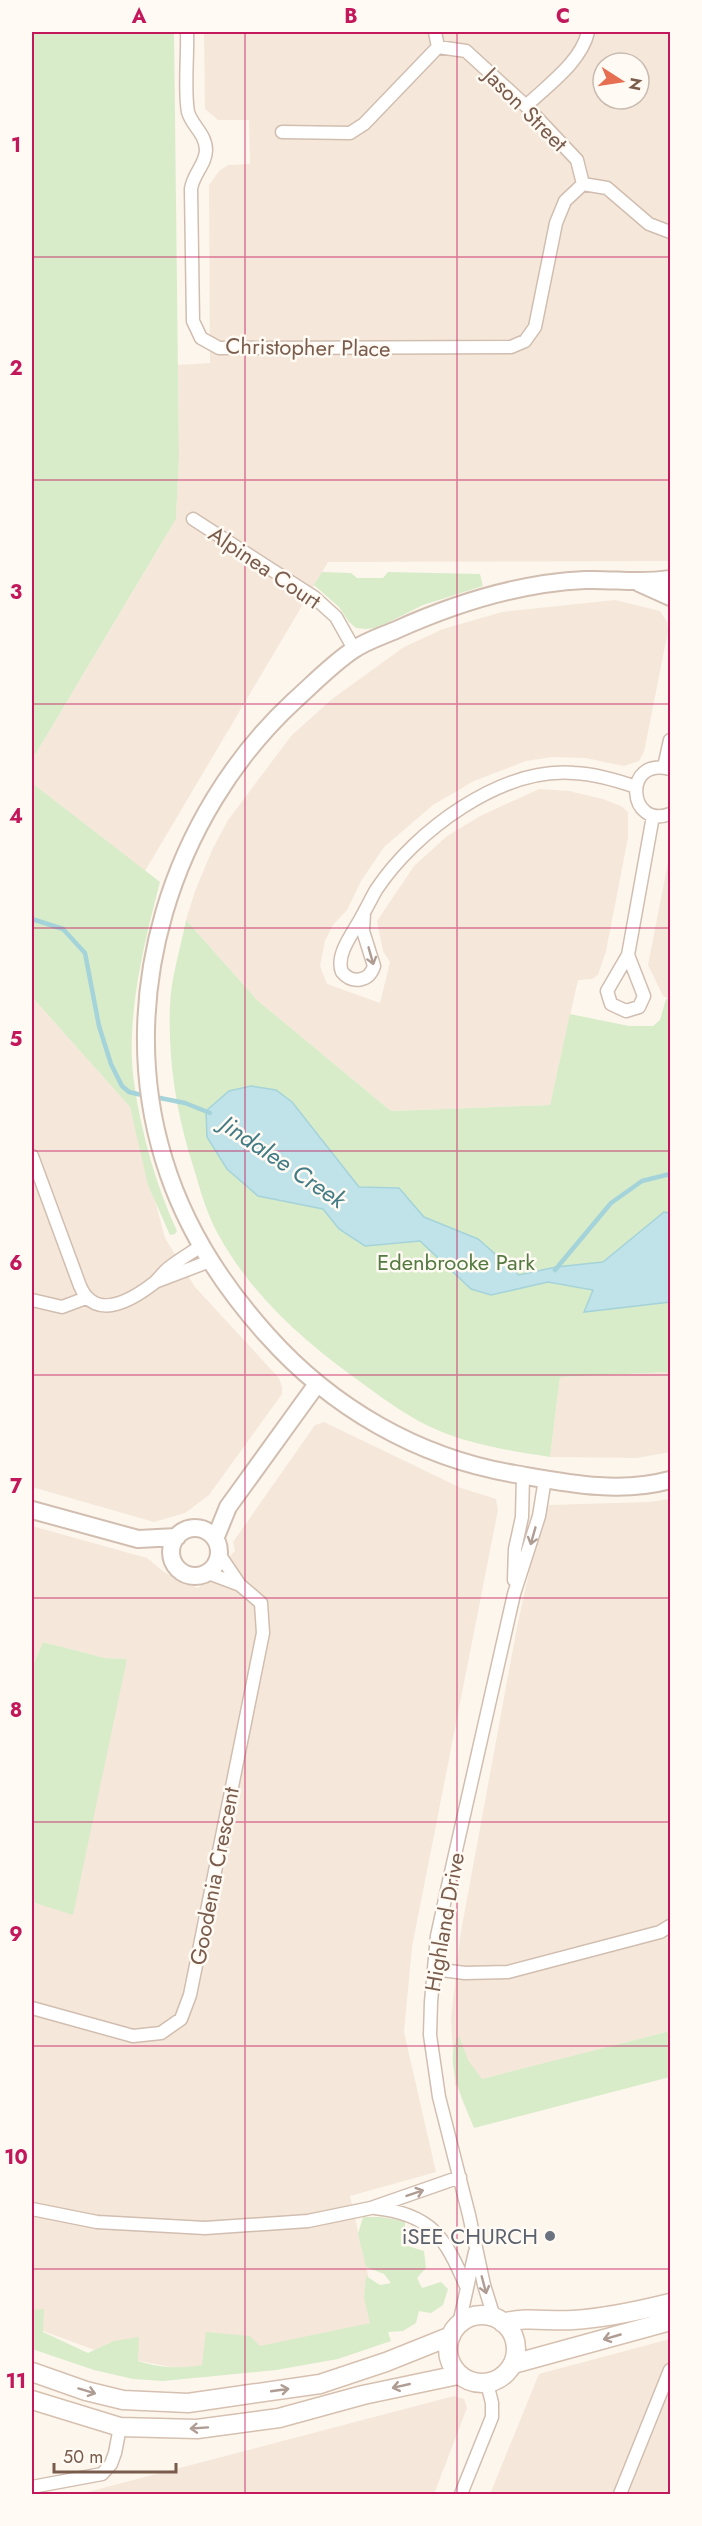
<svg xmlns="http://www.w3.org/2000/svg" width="702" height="2526" viewBox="0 0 702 2526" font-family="Jost,sans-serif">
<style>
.residential{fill:#f5e8da;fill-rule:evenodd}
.green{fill:#d8ecc9}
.water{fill:#bfe3e8;stroke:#a5d3da;stroke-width:1.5}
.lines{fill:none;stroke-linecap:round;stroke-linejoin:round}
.stream{stroke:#a5d3da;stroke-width:4.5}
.minor-casing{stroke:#d1beb0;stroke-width:15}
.tertiary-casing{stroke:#d1beb0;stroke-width:20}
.secondary-casing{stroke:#d6c0b0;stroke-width:21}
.minor{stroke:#fff;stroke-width:12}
.tertiary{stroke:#fff;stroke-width:16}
.secondary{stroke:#fff;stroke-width:18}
.oneway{stroke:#af9d94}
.grid{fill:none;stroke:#c2185b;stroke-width:1.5;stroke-opacity:0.55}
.worship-dot{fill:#6b7280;stroke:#fffaf3;stroke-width:2}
.labels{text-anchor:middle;stroke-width:5;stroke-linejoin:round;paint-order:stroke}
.street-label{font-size:22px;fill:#7a5c4d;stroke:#fffaf3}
.park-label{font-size:22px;fill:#537a41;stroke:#fffaf3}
.worship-label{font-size:22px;fill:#5b616d;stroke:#fffaf3;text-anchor:end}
.water-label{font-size:24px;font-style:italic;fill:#437c86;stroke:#fffaf3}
.neatline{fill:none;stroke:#c2185b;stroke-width:2}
.grid-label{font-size:20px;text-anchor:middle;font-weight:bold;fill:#c2185b}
</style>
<rect width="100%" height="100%" fill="#fdf6ec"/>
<!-- residential -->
<path class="residential" d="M204 32H670V561L328 562 145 871 32 783V760L176 519 179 457 178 365 210 363 209 185 219 171 228 165 250 164 249 120H218L205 109ZM603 63H639V99H603Z
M615 600 660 611 667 622 668 631 644 752 639 761 624 766 585 758 552 757 526 761 474 781 433 805 384 847 361 881 347 910 333 925 325 941 320 966 327 984 380 1003 390 962 383 951 377 921 414 866 447 836 482 815 539 789 569 791 603 799 621 806 628 812V838L606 951 598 975 592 979 578 980 550 1105 391 1111 257 1000 186 920 195 891 213 848 228 820 291 736 332 699 404 647 443 629 502 612Z
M670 852V999L663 996 648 965Z
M32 997 130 1107 165 1238 195 1287 279 1378 282 1387V1394L209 1495 185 1513 154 1522 32 1487Z
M670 1372V1452L637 1458 550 1457 560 1377Z
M324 1422 461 1488 496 1499 498 1510 412 1947 404 2032 436 2172 350 2196 381 2332 237 2364 176 2368 108 2355 32 2327V1902L35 1904 127 1659 105 1658 43 1642 32 1667V1526L147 1558 164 1572 198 1588 235 1551 233 1542 315 1425Z
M670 1499V2031L455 2086 451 2018 460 1937 517 1627 542 1513 549 1505 649 1502Z
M670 2339V2494H490L539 2374Z
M454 2396 464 2399 467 2408 434 2494H80Z"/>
<!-- green -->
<path class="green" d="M32 32H174L179 457 176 519 32 760Z
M322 572 351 573 357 578H383L388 572 480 574 483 586 423 605 377 628 366 629 356 628 349 622 339 607 314 585Z
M32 783 160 882C144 943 125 1020 134 1082 141 1132 156 1186 177 1231L175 1234 170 1235 148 1185 130 1107 32 997Z
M186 920 257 1000 391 1111 550 1105 570 1014 629 1026H653L660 1020 666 999H670V1372L560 1377 550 1457C512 1451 471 1445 435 1429 410 1418 388 1402 366 1386 307 1344 253 1298 218 1234 204 1209 198 1180 189 1153 175 1104 168 1056 170 1005 171 977 181 947 186 920Z
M43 1642 105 1658 127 1659 73 1915 32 1902V1667Z
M670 2031V2077L474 2128C464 2102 442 2061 459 2036L468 2060 482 2079Z
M363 2217H380L405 2221V2245L424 2251 426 2268 417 2278 422 2288 441 2282 448 2289 443 2305 431 2313 419 2311 416 2323 403 2331 388 2332 391 2341 338 2359 276 2370 163 2381 133 2379 94 2370 32 2349V2310L44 2309 43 2332 88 2353 114 2341 139 2337 138 2361C161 2368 179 2369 202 2365L206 2332 250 2336 260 2346 370 2323 364 2298 366 2276 380 2285 391 2283 384 2274 366 2267 358 2234Z"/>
<!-- water -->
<path class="water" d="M251 1086 276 1090 292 1102 359 1187 399 1188 424 1217 478 1239 519 1275 556 1267 603 1262 664 1212 670 1213V1302L584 1312 593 1290 548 1282 491 1295 471 1289 420 1241 365 1246 339 1229 323 1209 258 1196 227 1169 207 1137 206 1111 229 1091Z"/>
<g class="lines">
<!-- stream -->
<path class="stream" d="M32 919 63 929 85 953 99 1026 111 1064 122 1086 129 1092 146 1096
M155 1097 185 1103 210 1113
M555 1270 611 1203 642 1181 670 1174"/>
<defs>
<path id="minor" d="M187 32C188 54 184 90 188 112 192 126 206 134 206 150 206 164 193 174 191 189L193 321 201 338 219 348 511 347 525 341 535 327 556 223 565 201 583 184
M435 32 438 47 466 51 526 106 577 160 583 184 607 188 649 224 670 232
M526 106C548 85 581 62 588 32
M282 132 350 133 364 124 438 47
M193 519 314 597 336 617 354 649
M664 767 670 740
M670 769C622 756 628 830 670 814
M364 913 363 931 374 966C369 982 352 984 342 972 335 955 353 933 361 918 366 909 371 899 376 890 415 831 501 767 574 773 595 774 616 780 636 787
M628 955 644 996 639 1007 626 1011 611 1004 607 991 628 955 653 816
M32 1156 80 1286C95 1322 132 1300 154 1283 160 1278 164 1271 170 1267 180 1259 191 1253 201 1246
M155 1282 210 1261
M32 1300 62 1307 86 1298
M208 1573 240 1585
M514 1580 515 1549 522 1517 523 1476
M434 1969 465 1973 508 1972 660 1932 670 1926
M32 2008 133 2036 161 2033 181 2019 190 1995 263 1633 261 1603 240 1585 219 1554
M375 2208C431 2214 445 2237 466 2286
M32 2209 97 2222 205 2228 308 2221 371 2208 460 2177
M494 2317 484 2285 469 2215 439 2097 430 2035 431 2002 437 1936 449 1881 514 1594 539 1516 545 1479
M459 2324 475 2252
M32 2487 102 2474 111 2464 115 2453 120 2427
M461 2494 492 2417V2403L487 2383
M620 2494 670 2370"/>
<path id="tertiary" d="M670 579C639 584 615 579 585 580 518 583 456 603 396 630 382 636 366 641 353 650 332 664 313 684 294 701 171 815 114 999 164 1160 184 1226 222 1285 267 1335 332 1408 419 1458 515 1474 567 1483 619 1494 670 1480
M639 583 670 597
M32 1510 138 1539 177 1537
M171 1552a24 24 0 1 1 48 0a24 24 0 1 1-48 0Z
M215 1539 228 1507 317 1384"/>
<path id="secondary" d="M448 2349a34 34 0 1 1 68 0a34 34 0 1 1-68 0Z
M503 2323C526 2316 550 2322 573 2320 607 2318 638 2311 670 2303
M513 2364 670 2321
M32 2372 86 2391 123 2400 188 2403 320 2384 386 2362 451 2336
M32 2400 120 2427 197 2429 279 2418 363 2395 458 2375"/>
</defs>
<!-- minor casing -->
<use href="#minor" class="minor-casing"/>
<!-- tertiary casing -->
<use href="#tertiary" class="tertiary-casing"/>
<!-- secondary casing -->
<use href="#secondary" class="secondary-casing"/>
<!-- minor -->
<use href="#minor" class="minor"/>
<!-- tertiary -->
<use href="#tertiary" class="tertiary"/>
<!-- secondary -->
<use href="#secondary" class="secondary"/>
</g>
<!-- one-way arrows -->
<defs><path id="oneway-shaft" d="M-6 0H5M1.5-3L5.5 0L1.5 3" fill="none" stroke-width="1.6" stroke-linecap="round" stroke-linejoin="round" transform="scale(1.5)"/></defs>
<g class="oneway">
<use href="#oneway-shaft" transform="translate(371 956) rotate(74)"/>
<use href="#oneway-shaft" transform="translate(533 1536) rotate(106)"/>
<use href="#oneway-shaft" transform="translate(415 2193) rotate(-19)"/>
<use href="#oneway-shaft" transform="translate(484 2285) rotate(75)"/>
<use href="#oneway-shaft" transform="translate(612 2337) rotate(164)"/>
<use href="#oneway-shaft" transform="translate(401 2386) rotate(167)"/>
<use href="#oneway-shaft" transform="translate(280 2390) rotate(-8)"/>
<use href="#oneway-shaft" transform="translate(87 2391) rotate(17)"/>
<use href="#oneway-shaft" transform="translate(199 2428) rotate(176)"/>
</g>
<!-- grid -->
<path class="grid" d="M245 32V2494M457 32V2494M32 257H670M32 480H670M32 704H670M32 928H670M32 1151H670M32 1375H670M32 1598H670M32 1822H670M32 2046H670M32 2269H670"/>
<!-- markers -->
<circle class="worship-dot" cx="550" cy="2236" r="6"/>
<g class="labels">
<!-- street labels -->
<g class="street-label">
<text transform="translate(526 109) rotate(45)" y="8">Jason Street</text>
<text transform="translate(308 347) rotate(1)" y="8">Christopher Place</text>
<text transform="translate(265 567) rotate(34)" y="8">Alpinea Court</text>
<text transform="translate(214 1876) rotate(-79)" y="8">Goodenia Crescent</text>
<text transform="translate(444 1922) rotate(-80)" y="8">Highland Drive</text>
</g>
<!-- park labels -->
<g class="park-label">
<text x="456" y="1270">Edenbrooke Park</text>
</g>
<!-- worship labels -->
<g class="worship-label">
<text x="538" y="2244">iSEE CHURCH</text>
</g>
<!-- water labels -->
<g class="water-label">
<text transform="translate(283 1162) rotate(34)" y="8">Jindalee Creek</text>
</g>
</g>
<!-- border -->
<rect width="702" height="2526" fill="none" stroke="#fffaf3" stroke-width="66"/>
<!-- north arrow -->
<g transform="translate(621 81) rotate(102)"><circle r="28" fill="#fffaf3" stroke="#cabbb1" stroke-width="1.5"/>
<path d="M0-4.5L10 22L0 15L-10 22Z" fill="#e76f51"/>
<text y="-9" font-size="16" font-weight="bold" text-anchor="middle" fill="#7a5c4d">N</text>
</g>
<!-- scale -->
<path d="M54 2463v9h122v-9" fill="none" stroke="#7a5c4d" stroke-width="3"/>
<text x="63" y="2463" font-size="18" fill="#7a5c4d" stroke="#fffaf3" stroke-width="4.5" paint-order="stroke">50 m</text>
<rect x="33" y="33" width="636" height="2460" class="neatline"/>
<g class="grid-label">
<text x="139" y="23">A</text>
<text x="351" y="23">B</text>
<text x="563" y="23">C</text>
<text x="16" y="152">1</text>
<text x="16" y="375">2</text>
<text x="16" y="599">3</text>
<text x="16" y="823">4</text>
<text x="16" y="1046">5</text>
<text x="16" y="1270">6</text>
<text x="16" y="1493">7</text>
<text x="16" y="1717">8</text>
<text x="16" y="1941">9</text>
<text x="16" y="2164">10</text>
<text x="16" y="2388">11</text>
</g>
</svg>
